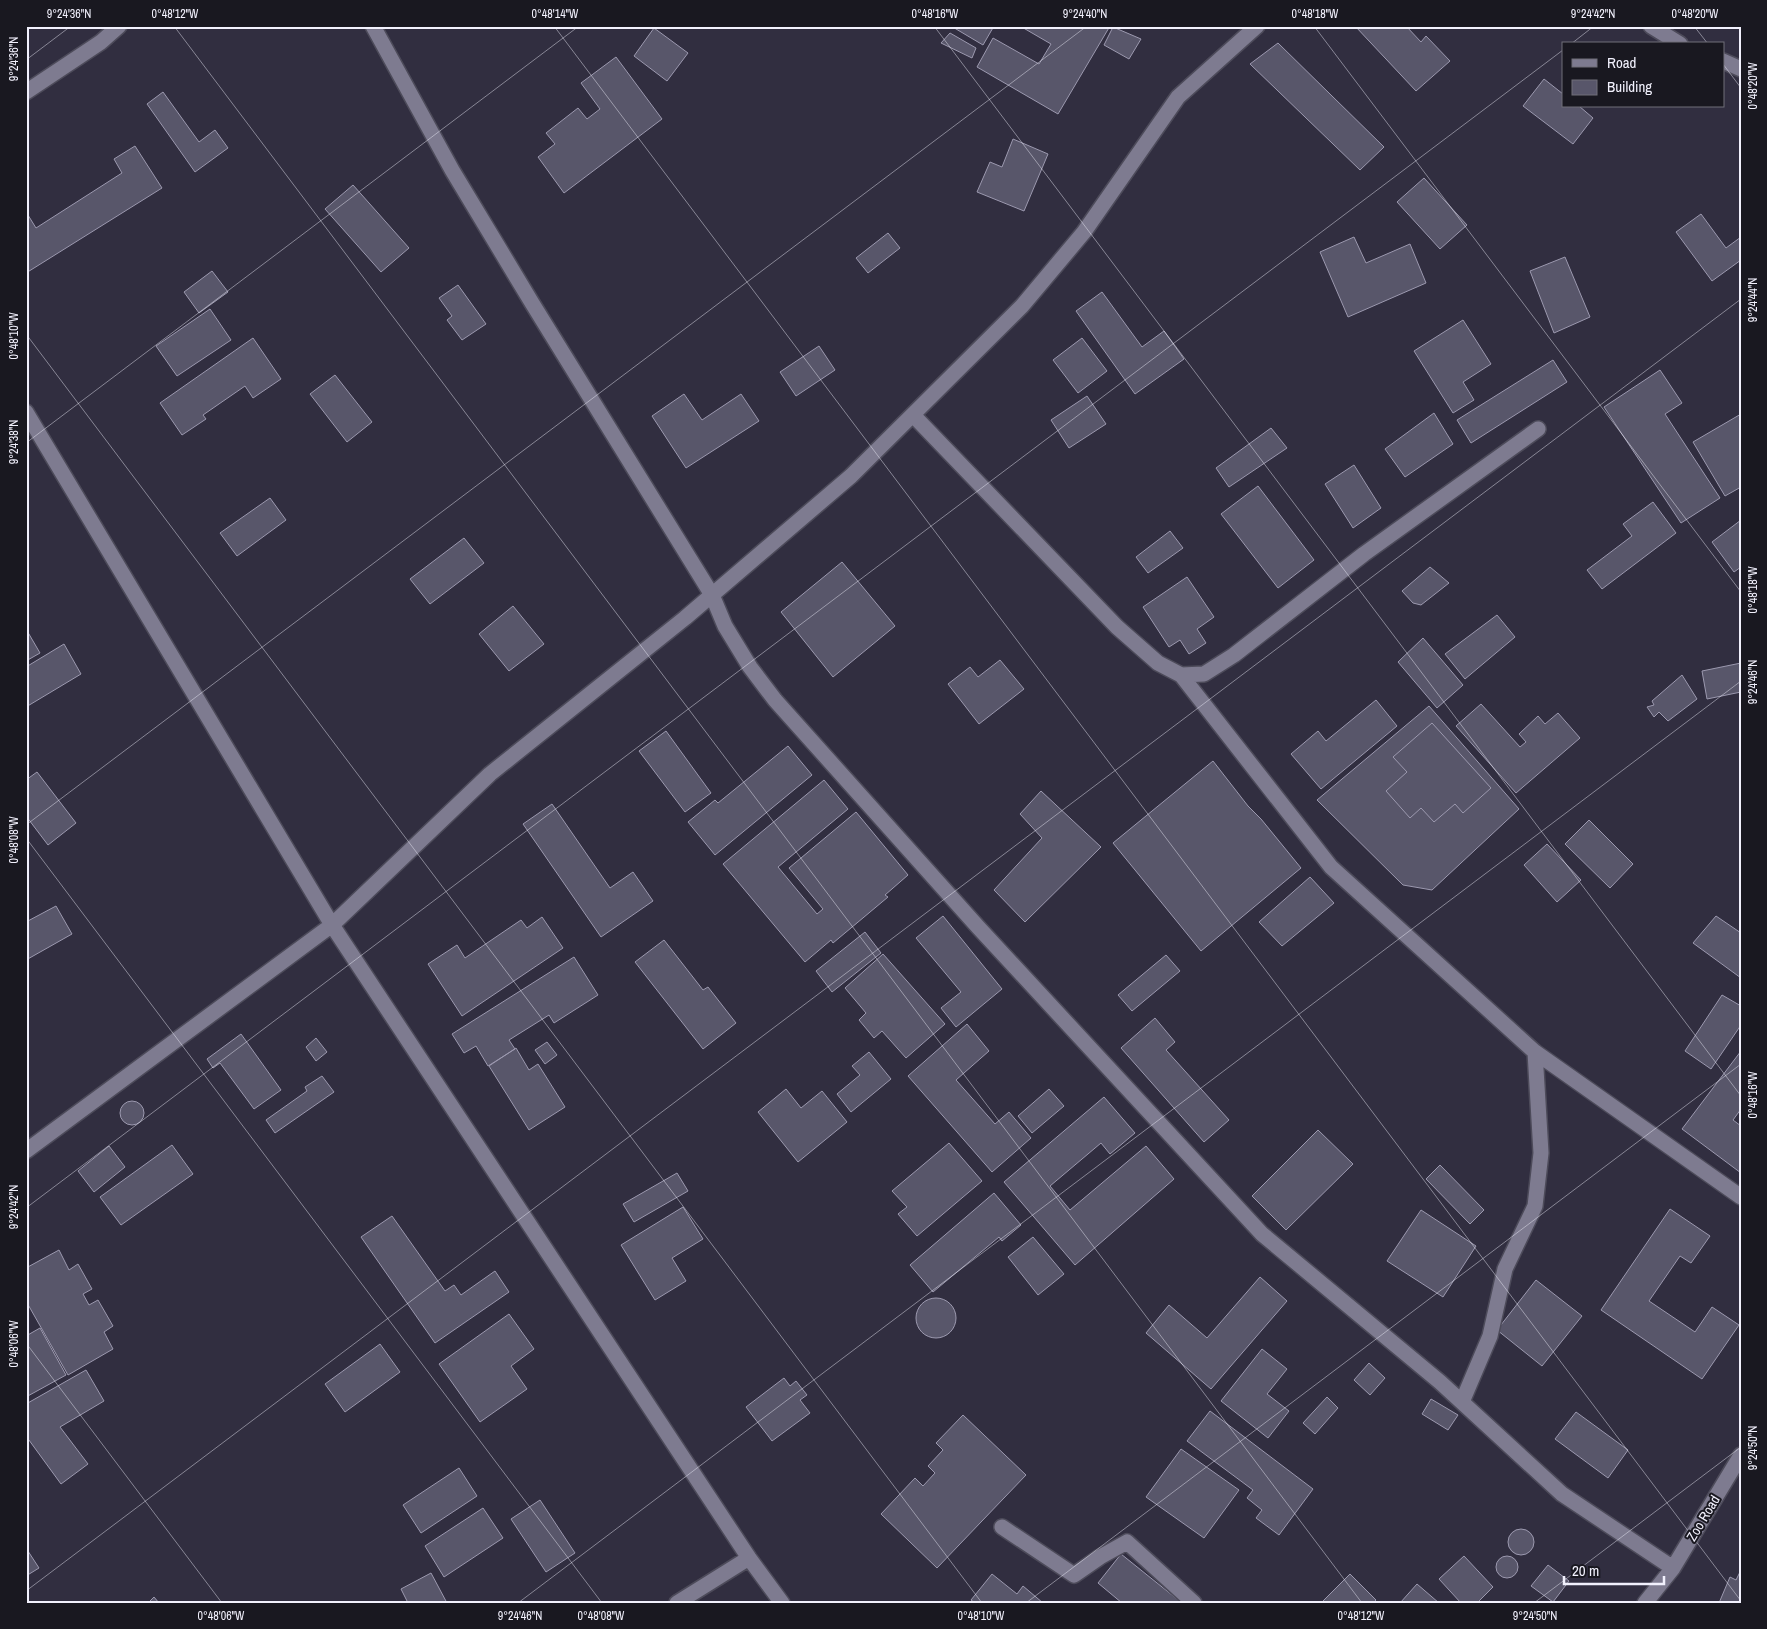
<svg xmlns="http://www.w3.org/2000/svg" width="1767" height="1629" viewBox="0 0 1767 1629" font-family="'Archivo Narrow',sans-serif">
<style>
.building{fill:#58566a;stroke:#9c99af}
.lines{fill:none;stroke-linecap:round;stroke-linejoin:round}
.minor-casing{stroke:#4d4b5a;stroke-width:18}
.minor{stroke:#7e7b90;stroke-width:15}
.ticks{fill:none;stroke:#f2f1fd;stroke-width:1;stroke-opacity:0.45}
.labels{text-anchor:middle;stroke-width:4;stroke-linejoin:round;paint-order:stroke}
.street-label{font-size:14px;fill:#f2f1fd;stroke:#191820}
.neatline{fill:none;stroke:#f2f1fd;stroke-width:2}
.ticks-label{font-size:12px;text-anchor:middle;fill:#f2f1fd}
</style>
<rect width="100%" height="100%" fill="#312e40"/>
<!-- building -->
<path class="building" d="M951 26H994L983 45Z
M1020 26H1110L1058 114 977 67 993 38 1039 64 1051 44Z
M1355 26H1406L1421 42 1426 36 1450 61 1416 91Z
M1113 27 1141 39 1129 59 1104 45Z
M654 28 688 53 667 81 634 56Z
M950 33 976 48 972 58 941 43Z
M1278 43 1384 147 1360 170 1250 64Z
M616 57 662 119 564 193 538 157 555 144 546 133 578 108 587 119 600 109 581 83Z
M1544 79 1563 94V106H1579L1593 118 1573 144 1523 106Z
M163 92 199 142 215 130 228 148 195 172 147 104Z
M1013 139 1048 154 1024 211 977 192 990 162 1002 167Z
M135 146 162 188 26 273V216L28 215 36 228 122 173 114 159Z
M1424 178 1467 225 1440 249 1397 202Z
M353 185 409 248 381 272 325 209Z
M1701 214 1726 248 1741 237V260L1712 281 1676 232Z
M888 233 900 248 868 273 856 258Z
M1354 237 1366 263 1410 244 1426 283 1348 317 1320 252Z
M1565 257 1590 317 1554 333 1530 271Z
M212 271 228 292 199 313 184 292Z
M458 285 486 324 462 340 447 320 452 316 439 298Z
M1102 292 1142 347 1164 331 1184 359 1135 394 1076 311Z
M210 309 231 340 177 376 156 346Z
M1463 320 1491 364 1463 382 1474 400 1453 413 1414 351Z
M253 338 281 379 253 398 245 386 203 415 206 419 182 435 160 403Z
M1082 338 1107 371 1078 393 1053 360Z
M819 346 835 370 796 396 780 372Z
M1553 360 1567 382 1471 443 1457 420Z
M1660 370 1682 403 1665 414 1720 498 1681 523 1604 407Z
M335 375 372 422 347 442 310 394Z
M684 394 702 420 741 394 759 421 686 468 652 416Z
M1087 396 1106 424 1069 448 1051 420Z
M1434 413 1453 444 1405 477 1385 449Z
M1741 414V487L1725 496 1693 442Z
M1271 428 1287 448 1229 487 1216 468Z
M1354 465 1381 508 1353 528 1325 484Z
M1258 486 1314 560 1278 588 1221 514Z
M270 498 286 520 237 556 220 533Z
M1653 502 1676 533 1602 589 1587 570 1632 536 1623 524Z
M1741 520V567L1734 572 1712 542Z
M1170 531 1183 548 1148 573 1136 557Z
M464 538 484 563 430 604 410 579Z
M842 562 895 626 833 677 781 612Z
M1430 567 1449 583 1421 605 1413 603 1402 591Z
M1187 577 1214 617 1197 629 1206 643 1189 654 1180 640 1169 647 1143 607Z
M513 606 544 644 509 671 479 634Z
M1497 615 1515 637 1465 679 1445 654Z
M26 629 40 653 26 661Z
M1423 638 1463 685 1437 708 1398 662Z
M64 644 81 674 26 707V667Z
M1000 660 1024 689 979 724 948 684 970 667 978 677Z
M1741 663V692L1707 699 1702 671Z
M1682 675 1697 699 1668 721 1659 712 1654 717 1647 707 1654 705 1652 701Z
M1376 700 1397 726 1321 789 1291 754 1318 731 1326 741Z
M1481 704 1520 747 1526 742 1519 734 1538 716 1545 724 1558 713 1580 738 1516 793 1456 726Z
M1429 706 1519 809 1432 890 1403 885 1317 800Z
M1432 723 1491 788 1463 813 1455 804 1434 822 1421 808 1410 818 1386 791 1407 772 1393 757Z
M666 731 711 793 685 812 639 751Z
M788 746 812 775 715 855 688 822 715 800 718 803Z
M1213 761 1248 806 1261 819 1301 868 1201 951 1113 843Z
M37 772 76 823 48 845 26 816V780Z
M824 780 848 809 778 867 817 914 823 909 789 868 856 812 908 875 885 895 888 897 833 943 831 940 805 962 723 864Z
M1041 791 1101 847 1025 922 994 890 1042 838 1020 814Z
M552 804 610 888 633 872 653 901 601 937 523 824Z
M1589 820 1633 864 1610 888 1565 844Z
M1547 844 1581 880 1557 902 1524 865Z
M1310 877 1334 903 1282 946 1259 922Z
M56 906 72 934 26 960V922Z
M943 916 1002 989 956 1027 941 1008 961 992 916 938Z
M1716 916 1741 933V978L1693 943Z
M542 917 563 948 462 1016 428 964 457 945 465 958 521 920 527 928Z
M865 932 881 953 832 992 816 971Z
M664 940 703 990 708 987 736 1023 703 1049 635 962Z
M883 954 945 1024 906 1058 882 1031 874 1038 859 1020 866 1013 845 988Z
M1166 955 1180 971 1132 1011 1118 995Z
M574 957 598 995 554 1023 549 1015 509 1040 515 1049 488 1066 476 1046 464 1053 452 1034Z
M1722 995 1741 1006V1025L1711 1069 1685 1051Z
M1155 1018 1175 1042 1166 1050 1229 1120 1204 1142 1121 1048Z
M967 1024 989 1051 956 1080 995 1124 1009 1112 1031 1138 992 1172 908 1076Z
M241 1034 281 1090 254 1109 220 1063 213 1068 207 1059Z
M316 1038 327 1052 316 1061 306 1047Z
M547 1042 557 1055 545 1064 535 1050Z
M516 1048 529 1070 538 1064 565 1107 529 1130 489 1066Z
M1741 1051V1109L1733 1120 1741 1126V1173L1682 1129Z
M869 1052 891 1079 851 1112 837 1094 860 1075 852 1066Z
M322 1076 334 1092 275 1133 266 1120 307 1091 305 1087Z
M786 1089 801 1108 822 1091 847 1122 798 1162 758 1112Z
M1049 1089 1064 1106 1032 1133 1018 1116Z
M1104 1097 1135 1133 1110 1154 1101 1143 1050 1186 1070 1210 1146 1146 1174 1179 1075 1265 1004 1182Z
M120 1113a12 12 0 1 1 24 0a12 12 0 1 1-24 0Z
M1318 1130 1353 1164 1286 1230 1252 1196Z
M949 1143 982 1181 917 1236 898 1214 907 1207 892 1191Z
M172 1145 193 1174 121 1225 100 1197Z
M109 1146 125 1167 94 1192 78 1171Z
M1440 1165 1484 1210 1470 1224 1426 1179Z
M677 1173 688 1191 634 1222 623 1204Z
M994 1193 1021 1225 1002 1241 999 1237 933 1292 910 1265Z
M683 1207 703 1239 672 1258 686 1281 655 1300 621 1245Z
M1670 1209 1710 1236 1691 1263 1680 1256 1649 1301 1695 1332 1712 1307 1739 1325 1702 1379 1601 1310Z
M1421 1210 1476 1246 1443 1297 1387 1261Z
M392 1216 445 1291 454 1285 461 1295 495 1271 509 1292 435 1343 361 1237Z
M1033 1237 1064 1274 1038 1295 1008 1257Z
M59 1250 69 1270 78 1264 92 1289 83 1294 89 1305 98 1300 113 1326 104 1332 113 1349 68 1375 26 1301V1268Z
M1260 1277 1287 1301 1211 1389 1146 1333 1169 1305 1207 1338Z
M1536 1280 1582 1316 1542 1366 1497 1330Z
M916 1318a20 20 0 1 1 40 0a20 20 0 1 1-40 0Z
M509 1314 534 1349 511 1366 527 1389 480 1422 439 1364Z
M40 1328 66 1375 26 1397V1336Z
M380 1344 400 1372 345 1412 325 1384Z
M1262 1349 1287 1369 1267 1394 1289 1411 1268 1438 1221 1401Z
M1369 1363 1385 1378 1370 1395 1354 1380Z
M86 1370 104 1401 60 1427 88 1464 61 1484 26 1436V1404Z
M784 1378 790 1386 796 1381 807 1395 800 1400 810 1413 772 1441 746 1407Z
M1327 1397 1338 1408 1315 1434 1303 1423Z
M1431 1399 1458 1415 1448 1430 1422 1414Z
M1210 1411 1313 1489 1279 1535 1256 1518 1262 1510 1247 1498 1253 1490 1187 1441Z
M1576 1412 1628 1450 1608 1478 1555 1439Z
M963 1415 1026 1475 937 1568 881 1514 915 1478 923 1486 935 1473 928 1466 943 1450 936 1443Z
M1181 1449 1239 1490 1204 1538 1146 1497Z
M459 1468 477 1496 421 1533 403 1505Z
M540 1500 575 1553 546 1572 511 1519Z
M483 1508 503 1538 444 1577 425 1546Z
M1508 1542a13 13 0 1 1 26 0a13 13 0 1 1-26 0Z
M26 1548 39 1568 26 1576Z
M1121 1554 1182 1603H1122L1098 1583Z
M1496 1567a11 11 0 1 1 22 0a11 11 0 1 1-22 0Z
M1464 1556 1493 1587 1477 1603H1461L1439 1579Z
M1548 1565 1569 1581 1553 1602 1531 1586Z
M1741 1570V1603H1719L1730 1577 1736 1580Z
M431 1573 447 1603H408L401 1589Z
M992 1574 1017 1594 1023 1586 1043 1603H975L971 1600Z
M1350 1574 1376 1600 1373 1603H1324L1323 1601Z
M1417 1584 1439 1603H1400Z
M154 1597 159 1603H148Z"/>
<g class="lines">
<defs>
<path id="minor" d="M373 26 452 170 532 303 712 595 725 626 750 667 775 700 978 927 1262 1234 1440 1382 1562 1494 1673 1568
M1651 26 1680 44
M1723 61 1741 69
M26 92 101 42 119 26
M26 412 332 925 749 1558 782 1603
M913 415 1117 627 1158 663 1181 675 1204 674 1234 655 1364 554 1538 429
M1181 675 1331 867 1535 1052 1741 1197
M26 1151 332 925 490 774 685 618 851 476 1022 306 1084 232 1178 97 1257 26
M1462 1402 1490 1336 1505 1269 1535 1206 1541 1153 1535 1052
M1002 1527 1074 1575 1100 1557 1127 1542 1194 1603
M677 1603 749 1558
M1645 1603 1673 1568 1741 1455"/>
</defs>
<!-- minor casing -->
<use href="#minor" class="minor-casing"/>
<!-- minor -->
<use href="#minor" class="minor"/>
</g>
<!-- ticks -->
<path class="ticks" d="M174 26 1362 1603M554 26 1741 1601M934 26 1741 1096M1314 26 1741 592M1694 26 1708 44M1571 44 1594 26M26 60 71 26M1723 64 1741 88M26 334 982 1603M26 443 579 26M26 825 1087 26M26 838 602 1603M26 1208 1563 50M26 1343 222 1603M26 1591 1741 299M518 1603 1741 681M1026 1603 1741 1064M1534 1603 1741 1447"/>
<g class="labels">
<!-- street labels -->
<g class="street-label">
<text transform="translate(1703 1518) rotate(-59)" y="5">Zoo Road</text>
</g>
</g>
<!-- border -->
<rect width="1767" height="1629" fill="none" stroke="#191820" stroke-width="55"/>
<!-- legend -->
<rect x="1562" y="42" width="162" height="65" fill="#191820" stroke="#706f78"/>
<rect x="1572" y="59" width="25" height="8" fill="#7e7b90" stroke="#706f78"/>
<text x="1607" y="68" font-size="15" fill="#f2f1fd">Road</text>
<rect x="1572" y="80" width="25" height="15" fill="#58566a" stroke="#706f78"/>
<text x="1607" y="92" font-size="15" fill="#f2f1fd">Building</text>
<!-- scale -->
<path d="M1564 1576v8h100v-8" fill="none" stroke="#f2f1fd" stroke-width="2.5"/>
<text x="1572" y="1576" font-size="15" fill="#f2f1fd" stroke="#191820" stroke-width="4" paint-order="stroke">20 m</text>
<rect x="28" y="28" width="1712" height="1574" class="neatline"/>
<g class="ticks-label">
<text x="69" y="18">9°24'36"N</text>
<text x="175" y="18">0°48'12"W</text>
<text x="555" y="18">0°48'14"W</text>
<text x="935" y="18">0°48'16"W</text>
<text x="1085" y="18">9°24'40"N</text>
<text x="1315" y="18">0°48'18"W</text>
<text x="1593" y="18">9°24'42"N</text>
<text x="1695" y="18">0°48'20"W</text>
<text transform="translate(14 59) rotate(-90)" y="4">9°24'36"N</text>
<text transform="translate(1753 86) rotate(-90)" y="4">0°48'20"W</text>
<text transform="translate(1753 300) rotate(-90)" y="4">9°24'44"N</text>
<text transform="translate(14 336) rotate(-90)" y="4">0°48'10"W</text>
<text transform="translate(14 442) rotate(-90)" y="4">9°24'38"N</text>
<text transform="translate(1753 590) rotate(-90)" y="4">0°48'18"W</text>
<text transform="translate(1753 682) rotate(-90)" y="4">9°24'46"N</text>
<text transform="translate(14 840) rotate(-90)" y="4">0°48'08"W</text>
<text transform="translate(1753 1095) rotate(-90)" y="4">0°48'16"W</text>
<text transform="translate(14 1207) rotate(-90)" y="4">9°24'42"N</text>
<text transform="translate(14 1344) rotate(-90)" y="4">0°48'06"W</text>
<text transform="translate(1753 1448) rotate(-90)" y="4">9°24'50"N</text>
<text x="221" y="1620">0°48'06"W</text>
<text x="520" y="1620">9°24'46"N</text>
<text x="601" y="1620">0°48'08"W</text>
<text x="981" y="1620">0°48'10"W</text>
<text x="1361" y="1620">0°48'12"W</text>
<text x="1535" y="1620">9°24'50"N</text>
</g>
</svg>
